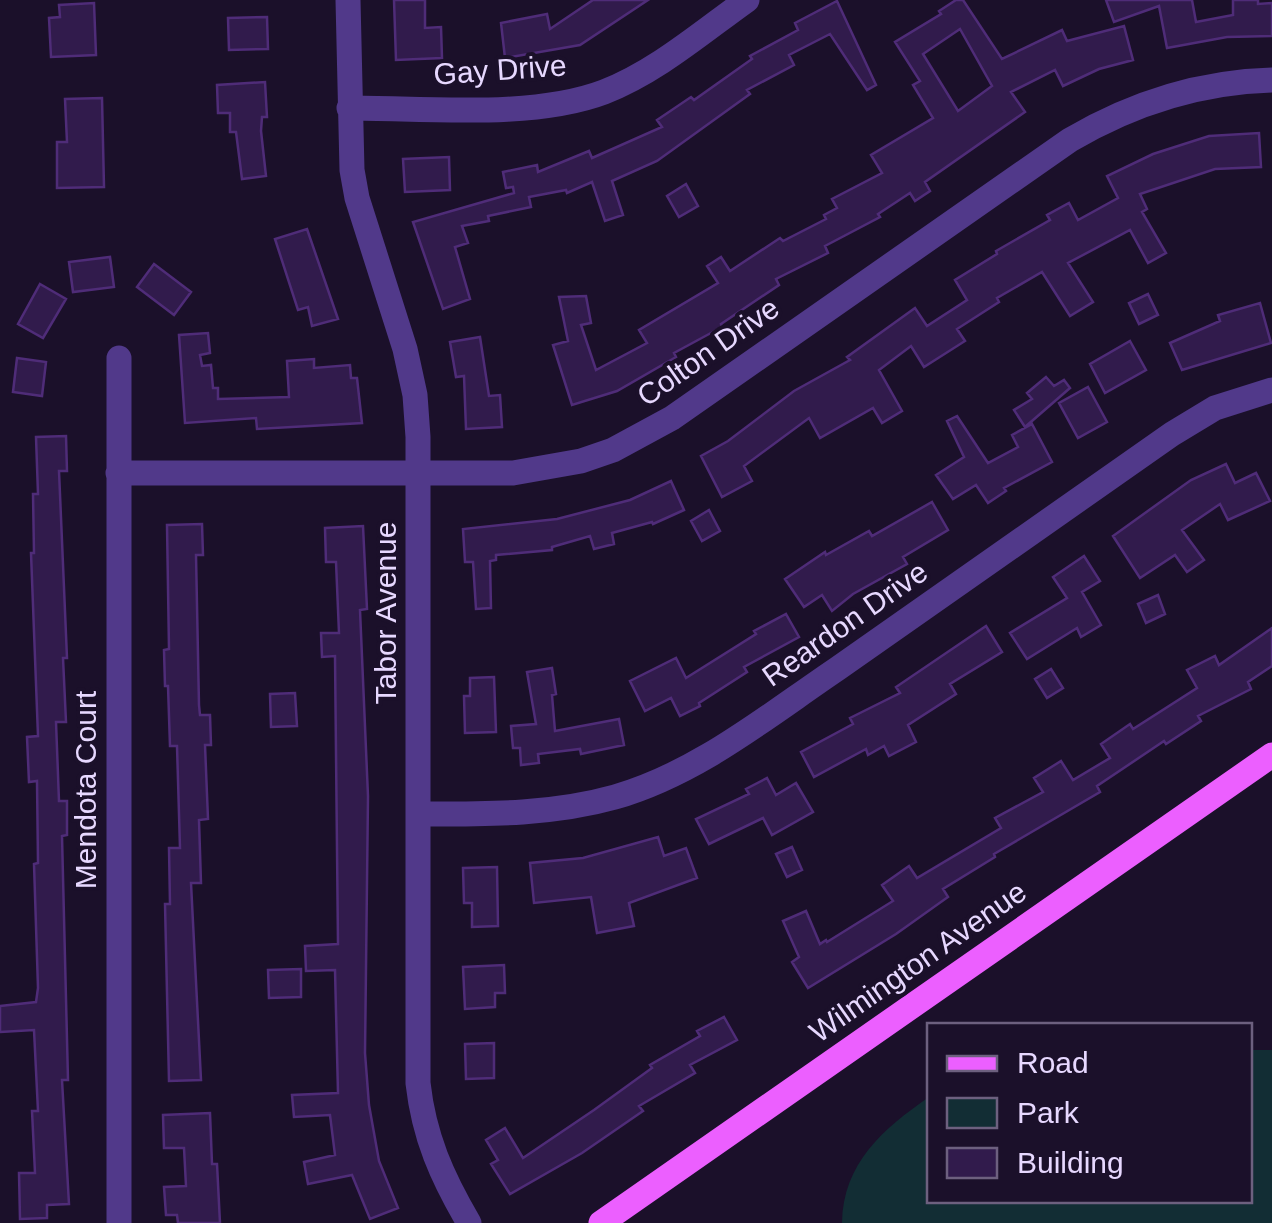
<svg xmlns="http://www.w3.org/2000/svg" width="1272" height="1223" viewBox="0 0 1272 1223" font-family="Helvetica,sans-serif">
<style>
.green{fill:#122d34}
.building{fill:#311b4c;stroke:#4f2c78;stroke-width:2.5;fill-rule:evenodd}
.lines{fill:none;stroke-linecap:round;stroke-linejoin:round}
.minor{stroke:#51398a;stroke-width:25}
.major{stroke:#ec5fff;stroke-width:25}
.labels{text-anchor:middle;stroke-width:8;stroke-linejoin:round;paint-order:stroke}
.street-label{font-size:30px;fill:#e7d8ff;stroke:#1b102a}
</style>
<rect width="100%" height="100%" fill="#1b102a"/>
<!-- green -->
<path class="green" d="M1250 1050H1272V1223H842C843 1163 883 1129 929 1097L930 1200H1250Z"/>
<!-- building -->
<path class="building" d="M394 0H425V28L441 27 442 58 396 60Z
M593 0H648L580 45 505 58 501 23 547 14 550 29Z
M956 0H963L1002 59 1062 30 1067 41 1124 26 1133 60 1099 69 1063 86 1055 70 1011 92 1025 112 925 182 930 191 915 201 910 193 878 214 880 217 825 246 828 253 776 279 779 285 721 324 722 327 674 353 676 357 617 391 572 405 553 345 568 341 559 297 586 296 591 323 581 325 596 370 647 343 639 330 718 283 707 266 721 257 730 271 780 238 783 241 826 219 824 215 837 208 832 199 882 173 871 155 933 118 913 85 920 81 895 42 941 14 939 11ZM960 29 992 86 958 111 923 54Z
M1106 0H1192L1196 22 1233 15V0H1258V4L1272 3V36L1227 37 1167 48 1159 6 1114 22Z
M837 1 876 85 867 90 830 34 789 55 794 65 747 90 750 94 657 161 612 181 623 215 605 221 592 182 567 193 566 190 529 197 531 207 488 216 489 221 462 226 468 243 455 247 470 299 443 309 413 222 514 193 513 187 506 188 503 172 537 165 538 172 589 151 592 158 662 127 657 120 691 97 694 100 752 59 750 56 798 30 795 23Z
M94 3 96 55 51 57 49 18 60 17 59 5Z
M267 17 268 49 229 50 228 18Z
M265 82 267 117H262L261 131 266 176 242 179 236 132H230V113H218L217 85Z
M102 98 104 187 57 188V142H67L65 99Z
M1259 133 1261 167 1215 169 1140 194 1147 209 1142 212 1166 253 1148 263 1130 230 1068 263 1093 302 1070 316 1042 272 997 298 999 302 957 329 965 341 924 367 911 346 879 370 902 411 882 423 873 408 820 438 809 418 744 466 752 481 722 497 701 456 728 441 794 391 850 360 847 357 915 308 927 326 967 300 955 280 997 254 996 251 1050 220 1047 215 1069 203 1078 220 1118 198 1107 176 1153 154 1209 136Z
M449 157 450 190 405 192 403 159Z
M686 184 698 206 679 217 667 196Z
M307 229 338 319 312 326 308 307 298 310 275 239Z
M110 257 114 287 73 292 69 262Z
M154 264 191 292 174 315 137 287Z
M40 284 66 299 43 338 18 324Z
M1148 294 1158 315 1139 324 1129 303Z
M1260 303 1271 343 1182 370 1170 343 1220 321 1218 315Z
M208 333 210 353 200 355 202 366 211 365 213 388H218V399L289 397 287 361 314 359V368L350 365 351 378H357L362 423 257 429 256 418 185 423 179 335Z
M480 337 489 396 500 395 502 427 466 429 464 376 456 377 450 342Z
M1130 341 1146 370 1105 393 1090 364Z
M17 358 46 362 42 396 13 392Z
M1046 377 1054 386 1064 380 1070 388 1025 427 1014 410 1032 399 1027 393Z
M1088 387 1107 422 1078 438 1059 403Z
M957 416 988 463 1018 447 1012 435 1032 424 1052 462 1004 488 1006 491 988 503 976 485 953 499 936 475 964 457 947 421Z
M66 436 67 471H59L67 658H63L66 722H56L59 801H67V835L62 836 68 1080H62L69 1204 47 1205V1218L20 1219 19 1173H35L32 1111H38L34 1030 0 1032V1006L36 1002 38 988 34 864 38 863 37 781 29 782 27 737 38 736 31 553H34L33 494H38L36 437Z
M1226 464 1235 483 1256 473 1270 501 1228 520 1220 504 1182 530 1204 560 1187 572 1175 555 1140 578 1113 536 1191 480Z
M671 481 684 510 653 524 652 522 612 533 614 544 594 549 590 536 552 547V550L496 555V560L490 561 491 608 476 609 473 562H465L463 529 557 519 630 500Z
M932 502 948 530 903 557 907 564 853 594 832 611 822 595 804 607 785 579 825 552 826 555 869 531 872 536Z
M709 510 720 531 702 541 691 521Z
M202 524 203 555H196L199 705 200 715H210L211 745H205L208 819 199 820 201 883H191L201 1080 169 1081 165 904H170L169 848H180L177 746H170L168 686H165L164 650 169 649 167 525Z
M363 526 367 609 360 610 368 796 365 1053 369 1105 379 1161 398 1208 370 1219 352 1175 308 1184 304 1162 335 1155 330 1115 294 1117 292 1095 338 1093 335 970 306 971 305 946 338 944 335 656 322 657 321 633H339L336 562H326L325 528Z
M1084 556 1100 581 1082 592 1101 625 1081 637 1077 628 1027 659 1010 633 1067 598 1053 577Z
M1158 595 1165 614 1146 623 1138 604Z
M786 614 799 637 744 667 747 672 699 703 700 706 680 716 671 698 645 711 630 681 676 658 686 678 756 634 754 631Z
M986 626 1002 652 950 684 956 694 908 725 916 742 889 756 884 746 868 755 866 749 814 777 801 752 853 724 850 718 900 693 896 687Z
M1272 628V666L1248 682 1251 689 1198 716 1201 721 1166 744 1164 741 1097 786 1100 792 994 854 995 857 943 889 948 897 896 934 808 988 792 962 799 957 783 921 806 911 820 944 826 940 827 942 893 901 882 885 909 866 917 878 1001 828 995 818 1043 792 1034 778 1061 761 1073 780 1110 758 1101 744 1130 724 1133 729 1197 688 1187 670 1215 656 1219 665Z
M552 668 556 694 552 695 555 731 619 719 624 745 581 754 580 749 538 754 539 763 521 765 520 748H513L511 726 536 724 527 672Z
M1051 669 1063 688 1047 698 1035 679Z
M494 677 496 732 465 733 464 696H470V678Z
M295 693 297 726 271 727 270 694Z
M767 778 776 795 796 783 813 812 772 835 763 818 709 844 696 819 749 794 746 789Z
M658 837 664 856 686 848 697 878 629 903 634 926 597 933 591 897 534 903 530 863 583 858Z
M792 847 802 870 787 877 776 854Z
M497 867 498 926 472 927V903H464L463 868Z
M504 965 505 993H495V1007L465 1009 463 967Z
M301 969V997L269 998 268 970Z
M724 1017 737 1040 690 1065 695 1073 639 1106 643 1111 582 1153 510 1194 491 1164 498 1160 486 1140 505 1128 523 1158 594 1110 652 1068 650 1065 700 1036 697 1031Z
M494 1043V1078L466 1079 465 1044Z
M210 1113 212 1164H217L220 1223H178L177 1215H166L164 1187 186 1186 184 1148H164L163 1115Z"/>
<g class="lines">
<!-- minor -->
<path class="minor" d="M348 0 352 170 357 198 405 349 415 395 418 437V1083C424 1137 442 1177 469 1223
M349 108C425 108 533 119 604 92 656 72 702 32 747 0
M119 358V1223
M118 473H513L581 461 613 450 672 418 1070 140C1133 103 1198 82 1272 80
M419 814C485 814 551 815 615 797 698 773 766 717 837 669 949 591 1061 513 1172 434L1215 408 1272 390"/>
<!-- major -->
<path class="major" d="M601 1223 1272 755"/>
</g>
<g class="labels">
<!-- street labels -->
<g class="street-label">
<text transform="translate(500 70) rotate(-4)" y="10">Gay Drive</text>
<text transform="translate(708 352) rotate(-35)" y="10">Colton Drive</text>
<text transform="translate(386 613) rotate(-90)" y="10">Tabor Avenue</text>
<text transform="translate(845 624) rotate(-35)" y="10">Reardon Drive</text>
<text transform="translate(86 790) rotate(-90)" y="10">Mendota Court</text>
<text transform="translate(918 962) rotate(-35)" y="10">Wilmington Avenue</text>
</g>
</g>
<!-- legend -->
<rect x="927" y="1023" width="325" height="180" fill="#1b102a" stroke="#6d607f" stroke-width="2.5"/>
<rect x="947" y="1056" width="50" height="15" fill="#ec5fff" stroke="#6d607f" stroke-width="2.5"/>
<text x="1017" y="1073" font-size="30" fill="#e7d8ff">Road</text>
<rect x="947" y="1098" width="50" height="30" fill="#122d34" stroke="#6d607f" stroke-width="2.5"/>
<text x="1017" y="1123" font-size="30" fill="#e7d8ff">Park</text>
<rect x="947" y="1148" width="50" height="30" fill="#311b4c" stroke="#6d607f" stroke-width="2.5"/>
<text x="1017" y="1173" font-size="30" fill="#e7d8ff">Building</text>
</svg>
